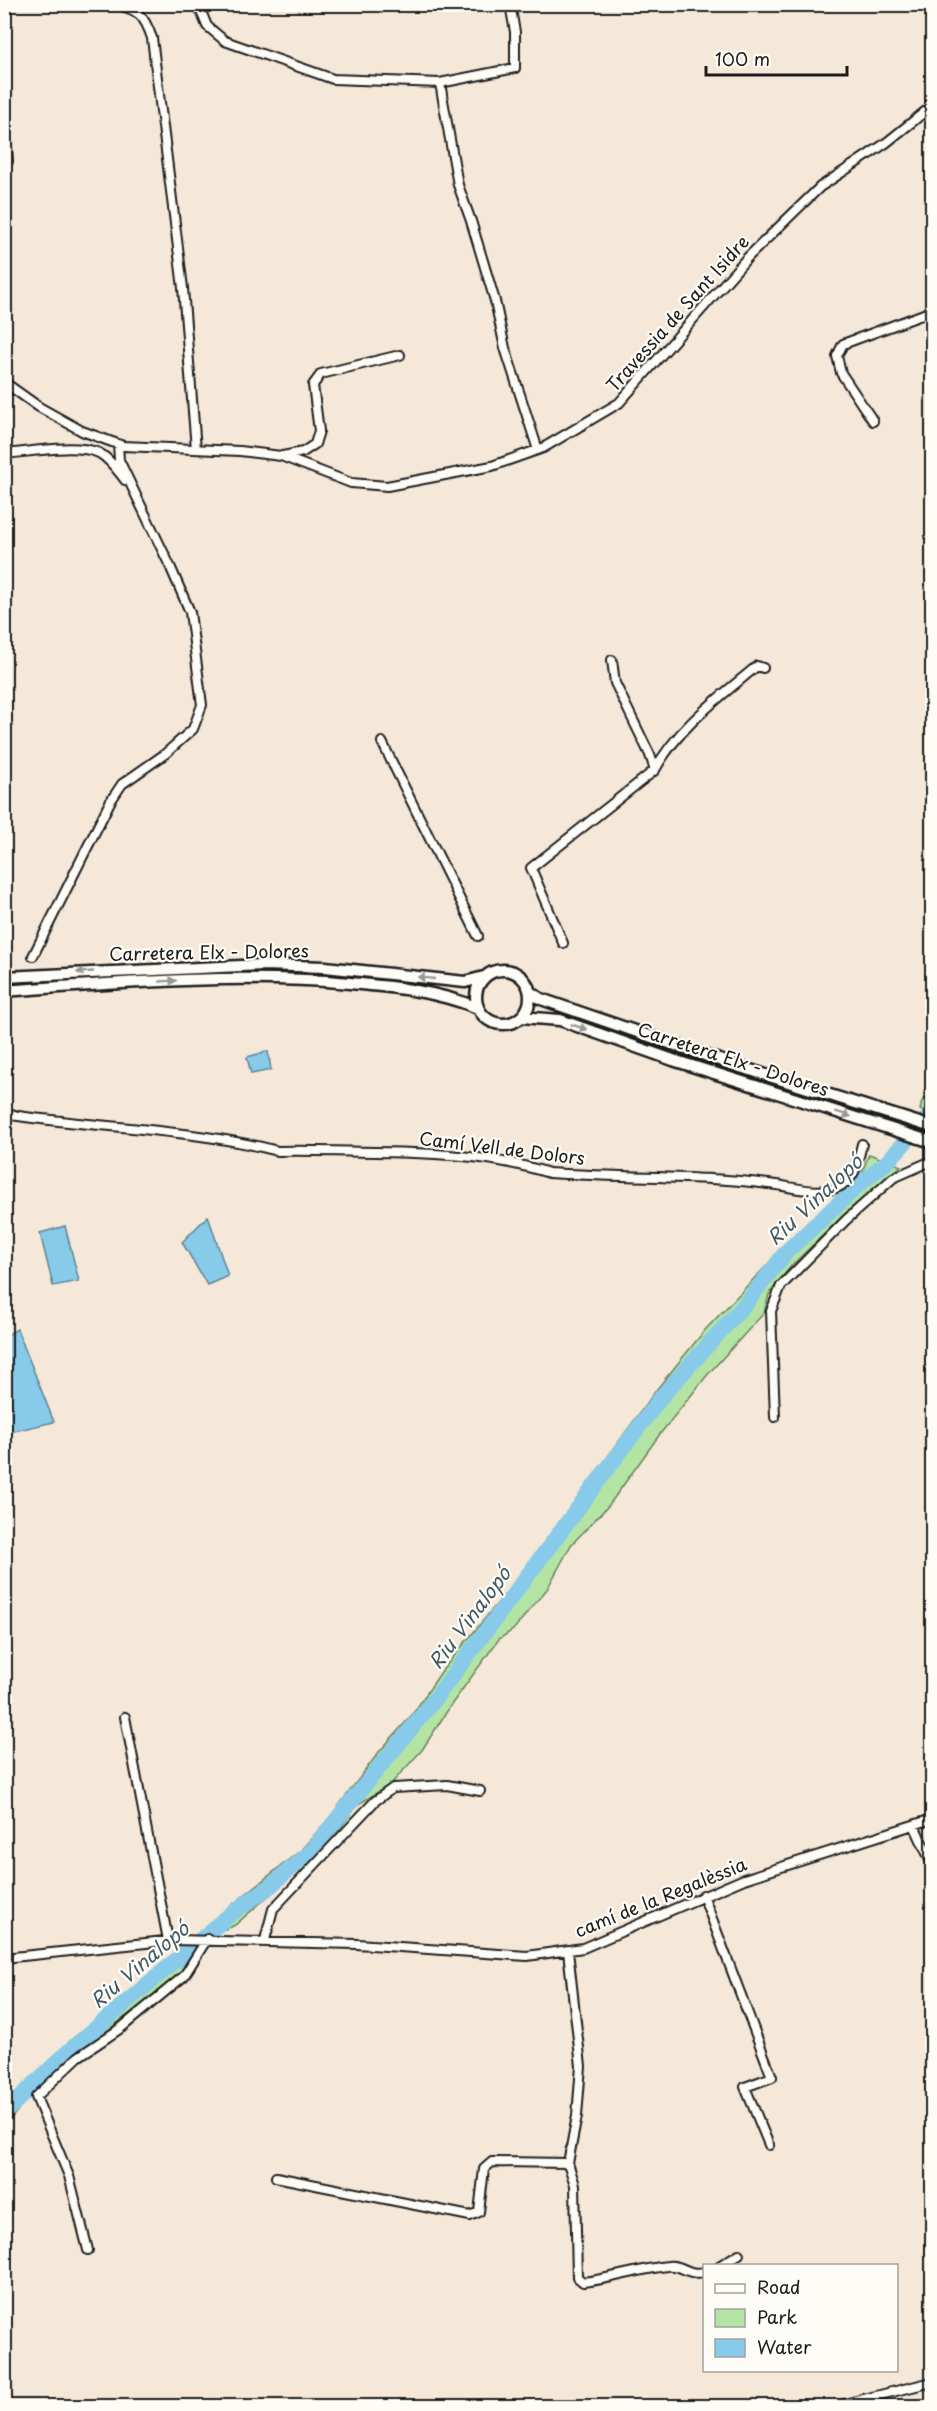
<svg xmlns="http://www.w3.org/2000/svg" width="937" height="2411" viewBox="0 0 937 2411" font-family="'Playpen Sans',sans-serif">
<style>
.green{fill:#b4e4a3;stroke:#688060;stroke-width:1.5}
.water{fill:#88cae9;stroke:#5d8497;stroke-width:1.5}
.lines{fill:none;stroke-linecap:round;stroke-linejoin:round}
.river{stroke:#88cae9;stroke-width:16}
.street-casing{stroke:#1c1c1c;stroke-width:12}
.secondary-casing{stroke:#1c1c1c;stroke-width:15}
.street{stroke:#fdfcf7;stroke-width:8}
.secondary{stroke:#fdfcf7;stroke-width:10}
.oneway{fill:#989794}
.labels{text-anchor:middle;stroke-width:4.5;stroke-linejoin:round;paint-order:stroke}
.street-label{font-size:18px;fill:#1c1c1c;stroke:#fdfcf7}
.water-label{font-size:20px;font-style:italic;fill:#425964;stroke:#fdfcf7}
</style>
<rect width="100%" height="100%" fill="#f5e8d9"/>
<filter id="ink" filterUnits="userSpaceOnUse"><feTurbulence type="fractalNoise" baseFrequency=".0167" numOctaves="2"/><feDisplacementMap in="SourceGraphic" scale="12" xChannelSelector="R" yChannelSelector="G"/><feConvolveMatrix kernelMatrix="1 2 1 2 8 2 1 2 1" color-interpolation-filters="sRGB"/></filter>
<g filter="url(#ink)">
<!-- green -->
<path class="green" d="M932 1090V1114L920 1110 922 1101Z
M869 1154 901 1166 846 1213 791 1266 769 1294 764 1313 709 1373 660 1434 609 1505 571 1545 547 1589 513 1630 499 1639 451 1705 422 1750 391 1784 357 1805 342 1826 309 1861 235 1925 227 1929 207 1928 222 1913 301 1850 331 1816 379 1752 412 1715 441 1672 528 1566 657 1389 706 1329 746 1287 797 1234 861 1175Z
M195 1950 179 1976 104 2033 31 2094 5 2126V2104C59 2050 117 2002 176 1953Z"/>
<!-- water -->
<path class="water" d="M268 1051 271 1070 251 1074 247 1057Z
M208 1216 228 1276 207 1285 182 1242Z
M65 1226 79 1281 53 1286 40 1233Z
M17 1329 54 1422 5 1433V1336Z"/>
<g class="lines">
<!-- river -->
<path class="river" d="M4 2113 71 2049 232 1913 269 1887 310 1852 432 1703 662 1396 746 1303 787 1251 862 1182 887 1162 932 1113"/>
<defs>
<path id="street" d="M114 4C139 10 144 15 152 38L183 288 196 449
M198 4 207 26 225 41 333 79 440 83
M510 4 515 32V68L440 83 458 185 471 221 495 301 505 348 538 450
M4 112 8 161
M4 382 39 407 82 431 123 446 240 451 281 456 351 483 387 486 492 466 543 448 619 403 747 258 820 187 886 143 932 106
M873 421 841 373 837 356 843 344 932 311
M4 454C30 452 76 443 99 453 110 459 118 471 125 480
M283 456 303 452 315 444 319 431 313 385 321 374 400 355
M382 742 478 936
M655 770C678 727 720 697 757 666L763 668
M563 943 531 868 655 770 650 755 615 683 612 660
M33 956 110 802 122 784 165 754 193 729 202 705 190 612 170 566 119 460 118 444
M4 1114C95 1128 189 1128 278 1151 311 1150 343 1152 375 1152 434 1153 492 1155 549 1173 625 1178 701 1175 777 1185 797 1188 825 1197 844 1184 857 1175 858 1159 862 1144
M775 1417 771 1311 781 1286 846 1220 893 1178 927 1163
M125 1717 168 1940
M914 1825 932 1864
M703 1895 772 2077 745 2087 769 2145
M265 1940 273 1909 375 1801 393 1788 447 1785 480 1791
M568 1951 581 2066 577 2116 568 2163 575 2185 577 2277 583 2282C611 2279 639 2269 668 2266 683 2264 687 2276 704 2272
M4 1958 174 1940 357 1944 527 1956 583 1948 744 1879 932 1819
M276 2177 470 2216 479 2212 484 2169 492 2162 568 2163
M88 2250 69 2176 36 2097 78 2057 121 2028 184 1976 207 1939
M719 2266 739 2254
M836 2406 932 2382"/>
<path id="secondary" d="M476 997a27 27 0 1 1 54 0a27 27 0 1 1-54 0Z
M4 977 263 965 325 967 465 982 484 977
M4 991C119 983 235 973 350 983 395 987 436 991 478 1008
M530 992 541 999 731 1064 932 1127
M521 1017 560 1020 673 1060 932 1142"/>
</defs>
<!-- street casing -->
<use href="#street" class="street-casing"/>
<!-- secondary casing -->
<use href="#secondary" class="secondary-casing"/>
<!-- street -->
<use href="#street" class="street"/>
<!-- secondary -->
<use href="#secondary" class="secondary"/>
</g>
<!-- one-way arrows -->
<defs><path id="oneway-solid" d="M-6-.8H1V-3.2L6.5 0L1 3.2V.8H-6Z" transform="scale(1.5)"/></defs>
<g class="oneway">
<use href="#oneway-solid" transform="translate(85 972) rotate(177)"/>
<use href="#oneway-solid" transform="translate(426 978) rotate(-174)"/>
<use href="#oneway-solid" transform="translate(168 981) rotate(-3)"/>
<use href="#oneway-solid" transform="translate(579 1027) rotate(19)"/>
<use href="#oneway-solid" transform="translate(843 1114) rotate(18)"/>
</g>
</g>
<g class="labels">
<!-- street labels -->
<g class="street-label">
<text transform="translate(678 314) rotate(-48)" y="6">Travessia de Sant Isidre</text>
<text transform="translate(209 953) rotate(-1)" y="6">Carretera Elx - Dolores</text>
<text transform="translate(733 1060) rotate(18)" y="6">Carretera Elx - Dolores</text>
<text transform="translate(502 1149) rotate(7)" y="6">Camí Vell de Dolors</text>
<text transform="translate(661 1898) rotate(-22)" y="6">camí de la Regalèssia</text>
</g>
<!-- water labels -->
<g class="water-label">
<text transform="translate(815 1200) rotate(-43)" y="7">Riu Vinalopó</text>
<text transform="translate(470 1618) rotate(-53)" y="7">Riu Vinalopó</text>
<text transform="translate(140 1965) rotate(-40)" y="7">Riu Vinalopó</text>
</g>
</g>
<!-- margin -->
<rect width="937" height="2411" fill="none" stroke="#fdfcf7" stroke-width="24"/>
<rect x="12" y="12" width="913" height="2387" fill="none" stroke="#1c1c1c" stroke-width="2" filter="url(#ink)"/>
<!-- legend -->
<rect x="703" y="2264" width="195" height="108" fill="#fdfcf7" stroke="#a3a29f" stroke-width="1.5"/>
<rect x="715" y="2284" width="30" height="9" fill="#fdfcf7" stroke="#a3a29f" stroke-width="1.5"/>
<text x="757" y="2294" font-size="18" fill="#1c1c1c">Road</text>
<rect x="715" y="2309" width="30" height="18" fill="#b4e4a3" stroke="#a3a29f" stroke-width="1.5"/>
<text x="757" y="2324" font-size="18" fill="#1c1c1c">Park</text>
<rect x="715" y="2339" width="30" height="18" fill="#88cae9" stroke="#a3a29f" stroke-width="1.5"/>
<text x="757" y="2354" font-size="18" fill="#1c1c1c">Water</text>
<!-- scale -->
<path d="M706 66v9h141v-9" fill="none" stroke="#1c1c1c" stroke-width="3"/>
<text x="715" y="66" font-size="18" fill="#1c1c1c" stroke="#fdfcf7" stroke-width="4.5" paint-order="stroke">100 m</text>
</svg>
